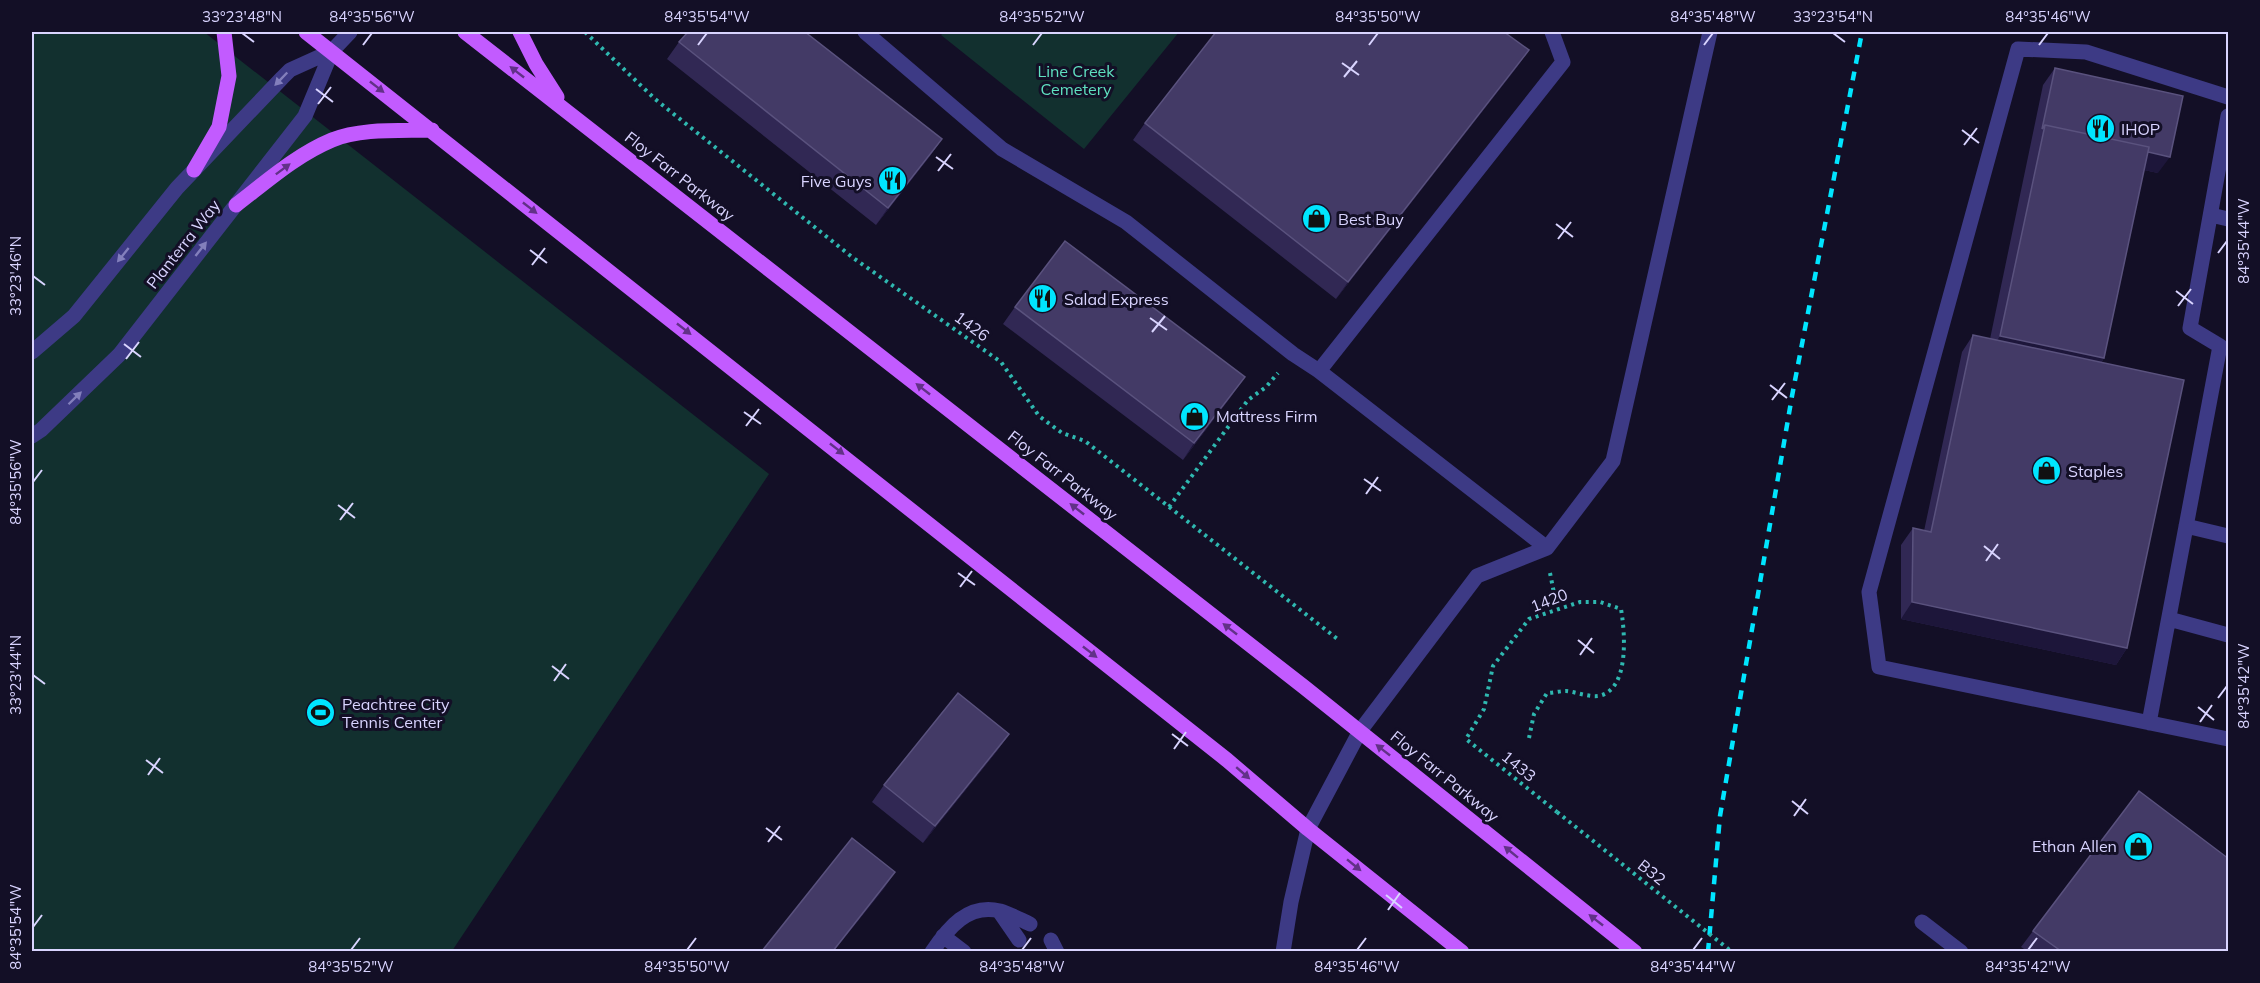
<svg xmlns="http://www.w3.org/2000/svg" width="2260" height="983" viewBox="0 0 2260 983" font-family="Mulish,sans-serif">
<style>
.green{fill:#12302f}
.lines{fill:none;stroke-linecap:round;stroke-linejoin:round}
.path{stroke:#2fb8b0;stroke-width:4;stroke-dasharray:3 4.5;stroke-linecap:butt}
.service{stroke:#3d3a85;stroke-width:15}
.minor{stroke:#3d3a85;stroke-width:15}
.primary{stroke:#c25bff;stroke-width:15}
.rail{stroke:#00e5ff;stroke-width:4.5;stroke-dasharray:9 8;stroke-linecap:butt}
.path-bridge{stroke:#2fb8b0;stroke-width:4;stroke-dasharray:3 4.5;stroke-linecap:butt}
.wall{fill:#312854}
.shaded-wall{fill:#1d163a}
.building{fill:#433a66;stroke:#5a527e;stroke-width:1.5}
.oneway{fill:#623188}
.oneway2{fill:#837fbc}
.ticks{fill:none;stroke:#d9d4ff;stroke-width:2}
.labels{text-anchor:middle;stroke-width:6;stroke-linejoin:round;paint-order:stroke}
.park-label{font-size:16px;fill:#5fe0c0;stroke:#130f26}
.poi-label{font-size:16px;fill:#d9d4ff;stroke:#130f26;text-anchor:start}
.street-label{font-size:16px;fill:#d9d4ff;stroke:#130f26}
.neatline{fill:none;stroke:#d9d4ff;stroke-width:2}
.ticks-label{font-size:15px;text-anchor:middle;fill:#d9d4ff}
</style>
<rect width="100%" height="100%" fill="#130f26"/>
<!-- green -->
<path class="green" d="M32 32H204L769 474 452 951H32Z
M944 32H1179L1084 149 941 35Z"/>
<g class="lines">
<!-- path -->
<path class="path" d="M585 32 655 99 852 257 1001 362 1039 416 1062 433 1085 441 1340 641
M1169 507 1248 400 1266 387 1278 373
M1550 573 1557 608
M1529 738 1534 714 1547 693C1553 693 1560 691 1566 691 1576 692 1588 697 1598 696 1630 691 1625 632 1621 609L1600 602H1580L1529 619 1493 666 1484 709 1466 739 1557 812"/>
<!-- service -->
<path class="service" d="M865 32 1002 149 1126 222 1293 354 1319 371 1547 548
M2228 97 2086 52 2018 49 1869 592 1879 667 2228 739
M2211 215 2228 219
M1319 371 1563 62 1552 32
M2186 526 2228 536
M2169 619 2228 635
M2149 723 2220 346 2190 328 2228 116
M1360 731 1477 576 1547 548 1613 461 1710 32
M999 911 1019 940
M1922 922 1961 952
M943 936 964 952
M1051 940 1057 952
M932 952C948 928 968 903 1000 911 1010 914 1021 920 1030 924"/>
<!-- minor -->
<path class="minor" d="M32 352 74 316 177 188 282 78 290 70 332 51 350 32
M32 436 41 430 119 355 305 116 332 51
M1283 952 1291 902 1308 829 1360 731"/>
<!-- primary -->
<path class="primary" d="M306 32 1227 760 1308 829 1462 952
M465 32 1304 687 1635 952
M520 32 536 64 557 97
M194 170 219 127 229 76 224 32
M236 205C266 182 296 155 332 140 361 128 401 131 432 130"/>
<!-- rail -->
<path class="rail" d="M1708 952 1720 816 1792 396 1862 32"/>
<!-- path-bridge -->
<path class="path-bridge" d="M1557 812 1732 952"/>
</g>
<!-- wall -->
<path class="wall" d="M679 42 942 139 930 156 876 225 667 59Z
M1529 50 1517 67 1336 299 1133 140 1145 123Z
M2055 68 2158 173 2144 170 2104 358 2101 363 2127 648 2116 665 1901 619V545L1913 528 1924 531 1962 352 1973 335 1990 339 2043 85Z
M1015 307 1233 394 1183 460 1003 324Z
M1009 734 997 751 923 843 872 802 884 785Z
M2033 931 2229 951H2027L2021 947Z"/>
<!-- shaded-wall -->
<path class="shaded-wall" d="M1529 50 1517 67 1336 299 1348 282Z
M2044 129 2170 157 2158 173 2040 148Z
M942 139 930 156 876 225 888 208Z
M2000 336 2104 358 2090 379 1986 357Z
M1245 377 1233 394 1183 460 1194 443Z
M1912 602 2127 648 2116 665 1901 619Z
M1009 734 997 751 923 843 935 826Z
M895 872 884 889 834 951H833Z"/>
<!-- building -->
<path class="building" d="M688 32H805L942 139 888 208 679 42Z
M1216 32H1504L1529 50 1348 282 1145 123Z
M2055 68 2183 96 2170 157 2148 152 2149 147 2045 125 2042 129Z
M2045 125 2149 147 2104 358 2000 336Z
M1065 241 1245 377 1194 443 1015 307Z
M1973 335 2184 380 2127 648 1912 602 1913 528 1931 532Z
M958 693 1009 734 935 826 884 785Z
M2139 791 2229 859V951H2061L2033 931Z
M852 838 895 872 833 951H762Z"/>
<!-- one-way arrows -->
<defs><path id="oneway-solid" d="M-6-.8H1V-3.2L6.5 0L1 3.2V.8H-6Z" transform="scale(1.5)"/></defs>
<g class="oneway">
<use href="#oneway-solid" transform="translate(517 72) rotate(-142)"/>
<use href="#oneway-solid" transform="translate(377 87) rotate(38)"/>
<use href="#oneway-solid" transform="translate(283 169) rotate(-37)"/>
<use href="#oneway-solid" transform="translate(530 208) rotate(38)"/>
<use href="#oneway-solid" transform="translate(684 329) rotate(38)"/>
<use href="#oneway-solid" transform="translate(923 389) rotate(-142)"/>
<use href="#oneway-solid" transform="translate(837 449) rotate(38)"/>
<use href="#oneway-solid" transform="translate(1077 509) rotate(-142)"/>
<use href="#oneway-solid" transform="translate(1230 629) rotate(-142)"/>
<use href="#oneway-solid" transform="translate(1090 652) rotate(38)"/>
<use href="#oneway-solid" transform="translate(1383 750) rotate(-142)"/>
<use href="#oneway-solid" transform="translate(1243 773) rotate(41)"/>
<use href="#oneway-solid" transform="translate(1511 852) rotate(-141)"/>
<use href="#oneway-solid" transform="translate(1354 865) rotate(39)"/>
<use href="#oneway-solid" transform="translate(1596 920) rotate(-142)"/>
</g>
<g class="oneway2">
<use href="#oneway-solid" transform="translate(281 79) rotate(134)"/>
<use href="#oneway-solid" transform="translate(201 249) rotate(-52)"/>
<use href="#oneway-solid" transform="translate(123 255) rotate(129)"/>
<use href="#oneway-solid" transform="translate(75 398) rotate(-44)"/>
</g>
<!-- ticks -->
<path class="ticks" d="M242 33 254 42M1833 33 1845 42M363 45 372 33M698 45 707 33M1033 45 1042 33M1369 45 1378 33M1704 45 1713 33M2039 45 2048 33M1342 63 1359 75M1344 77 1357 61M316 89 333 102M318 104 331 87M1962 130 1979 143M1964 145 1977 128M936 157 953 169M938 171 951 154M1556 224 1573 237M1558 239 1571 222M530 250 547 263M2218 253 2227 241M532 265 545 248M33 276 45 285M2176 291 2193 304M2178 306 2191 289M1150 318 1167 330M1152 332 1165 316M124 344 141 357M126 359 139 342M1770 385 1787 398M1772 400 1785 383M744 412 761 424M746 426 759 409M1364 479 1381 491M33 482 42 470M1366 494 1378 477M338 505 355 518M340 520 353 503M1984 546 2000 559M1986 561 1998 544M958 573 975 585M960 587 972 571M1578 640 1594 653M1580 655 1592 638M552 666 569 679M33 675 45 684M554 681 566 664M2218 698 2227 686M2198 707 2214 720M2200 722 2212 705M1172 734 1188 746M1174 749 1186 732M146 760 163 773M148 775 160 758M1792 801 1808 814M1794 816 1806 799M766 828 782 840M768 842 780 826M1386 895 1402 908M1388 910 1400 893M33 927 42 915M351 950 360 938M687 950 696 938M1022 950 1031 938M1357 950 1366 938M1693 950 1702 938M2028 950 2037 938"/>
<!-- icons -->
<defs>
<symbol id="restaurant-disc" viewBox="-11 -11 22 22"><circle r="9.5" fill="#00e5ff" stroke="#130f26"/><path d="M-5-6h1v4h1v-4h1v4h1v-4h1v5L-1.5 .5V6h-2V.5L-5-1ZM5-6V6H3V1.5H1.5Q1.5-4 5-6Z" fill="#111"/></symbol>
<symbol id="shop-disc" viewBox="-11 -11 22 22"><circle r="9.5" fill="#00e5ff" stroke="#130f26"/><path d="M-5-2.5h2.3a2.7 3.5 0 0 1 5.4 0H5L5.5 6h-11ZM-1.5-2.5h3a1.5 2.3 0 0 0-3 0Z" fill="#111"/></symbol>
<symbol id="stadium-disc" viewBox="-11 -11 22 22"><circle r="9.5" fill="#00e5ff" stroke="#130f26"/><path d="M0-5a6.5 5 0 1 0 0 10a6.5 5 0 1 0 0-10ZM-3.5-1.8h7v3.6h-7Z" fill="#111"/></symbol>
</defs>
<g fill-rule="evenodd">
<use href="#restaurant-disc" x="2084" y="112" width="33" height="33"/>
<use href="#restaurant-disc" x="876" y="164" width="33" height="33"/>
<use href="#shop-disc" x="1300" y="202" width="33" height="33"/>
<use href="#restaurant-disc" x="1026" y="282" width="33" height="33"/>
<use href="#shop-disc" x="1178" y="400" width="33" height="33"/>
<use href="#shop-disc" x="2030" y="454" width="33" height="33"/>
<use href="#stadium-disc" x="304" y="696" width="33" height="33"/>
<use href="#shop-disc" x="2122" y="830" width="33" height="33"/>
</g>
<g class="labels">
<!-- park labels -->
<g class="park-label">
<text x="1076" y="77">Line Creek<tspan x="1076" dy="18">Cemetery</tspan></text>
</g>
<!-- poi labels -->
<g class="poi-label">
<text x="2121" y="135">IHOP</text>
<text x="872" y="187" text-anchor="end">Five Guys</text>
<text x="1338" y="225">Best Buy</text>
<text x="1064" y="305">Salad Express</text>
<text x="1216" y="422">Mattress Firm</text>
<text x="2068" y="477">Staples</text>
<text x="342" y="710">Peachtree City<tspan x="342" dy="18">Tennis Center</tspan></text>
<text x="2117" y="852" text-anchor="end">Ethan Allen</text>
</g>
<!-- street labels -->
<g class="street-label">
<text transform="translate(680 176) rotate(38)" y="6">Floy Farr Parkway</text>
<text transform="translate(183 244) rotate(-52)" y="6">Planterra Way</text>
<text transform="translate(972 326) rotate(36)" y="6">1426</text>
<text transform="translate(1063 475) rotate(38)" y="6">Floy Farr Parkway</text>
<text transform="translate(1549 600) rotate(-21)" y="6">1420</text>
<text transform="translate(1519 766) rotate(39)" y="6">1433</text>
<text transform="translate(1445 776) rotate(39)" y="6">Floy Farr Parkway</text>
<text transform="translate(1652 872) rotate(39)" y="6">B32</text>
</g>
</g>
<!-- border -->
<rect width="2260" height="983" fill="none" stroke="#130f26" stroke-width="66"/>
<rect x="33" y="33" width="2194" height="917" class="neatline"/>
<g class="ticks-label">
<text x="242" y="22">33°23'48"N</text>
<text x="372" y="22">84°35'56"W</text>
<text x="707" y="22">84°35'54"W</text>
<text x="1042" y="22">84°35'52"W</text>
<text x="1378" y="22">84°35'50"W</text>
<text x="1713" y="22">84°35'48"W</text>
<text x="1833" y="22">33°23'54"N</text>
<text x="2048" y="22">84°35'46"W</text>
<text transform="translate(2244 241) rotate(-90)" y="5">84°35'44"W</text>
<text transform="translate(16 276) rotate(-90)" y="5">33°23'46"N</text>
<text transform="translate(16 482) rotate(-90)" y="5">84°35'56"W</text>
<text transform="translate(16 675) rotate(-90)" y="5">33°23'44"N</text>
<text transform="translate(2244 686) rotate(-90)" y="5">84°35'42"W</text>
<text transform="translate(16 927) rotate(-90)" y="5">84°35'54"W</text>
<text x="351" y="972">84°35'52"W</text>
<text x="687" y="972">84°35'50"W</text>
<text x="1022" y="972">84°35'48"W</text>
<text x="1357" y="972">84°35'46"W</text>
<text x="1693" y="972">84°35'44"W</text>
<text x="2028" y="972">84°35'42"W</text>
</g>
</svg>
